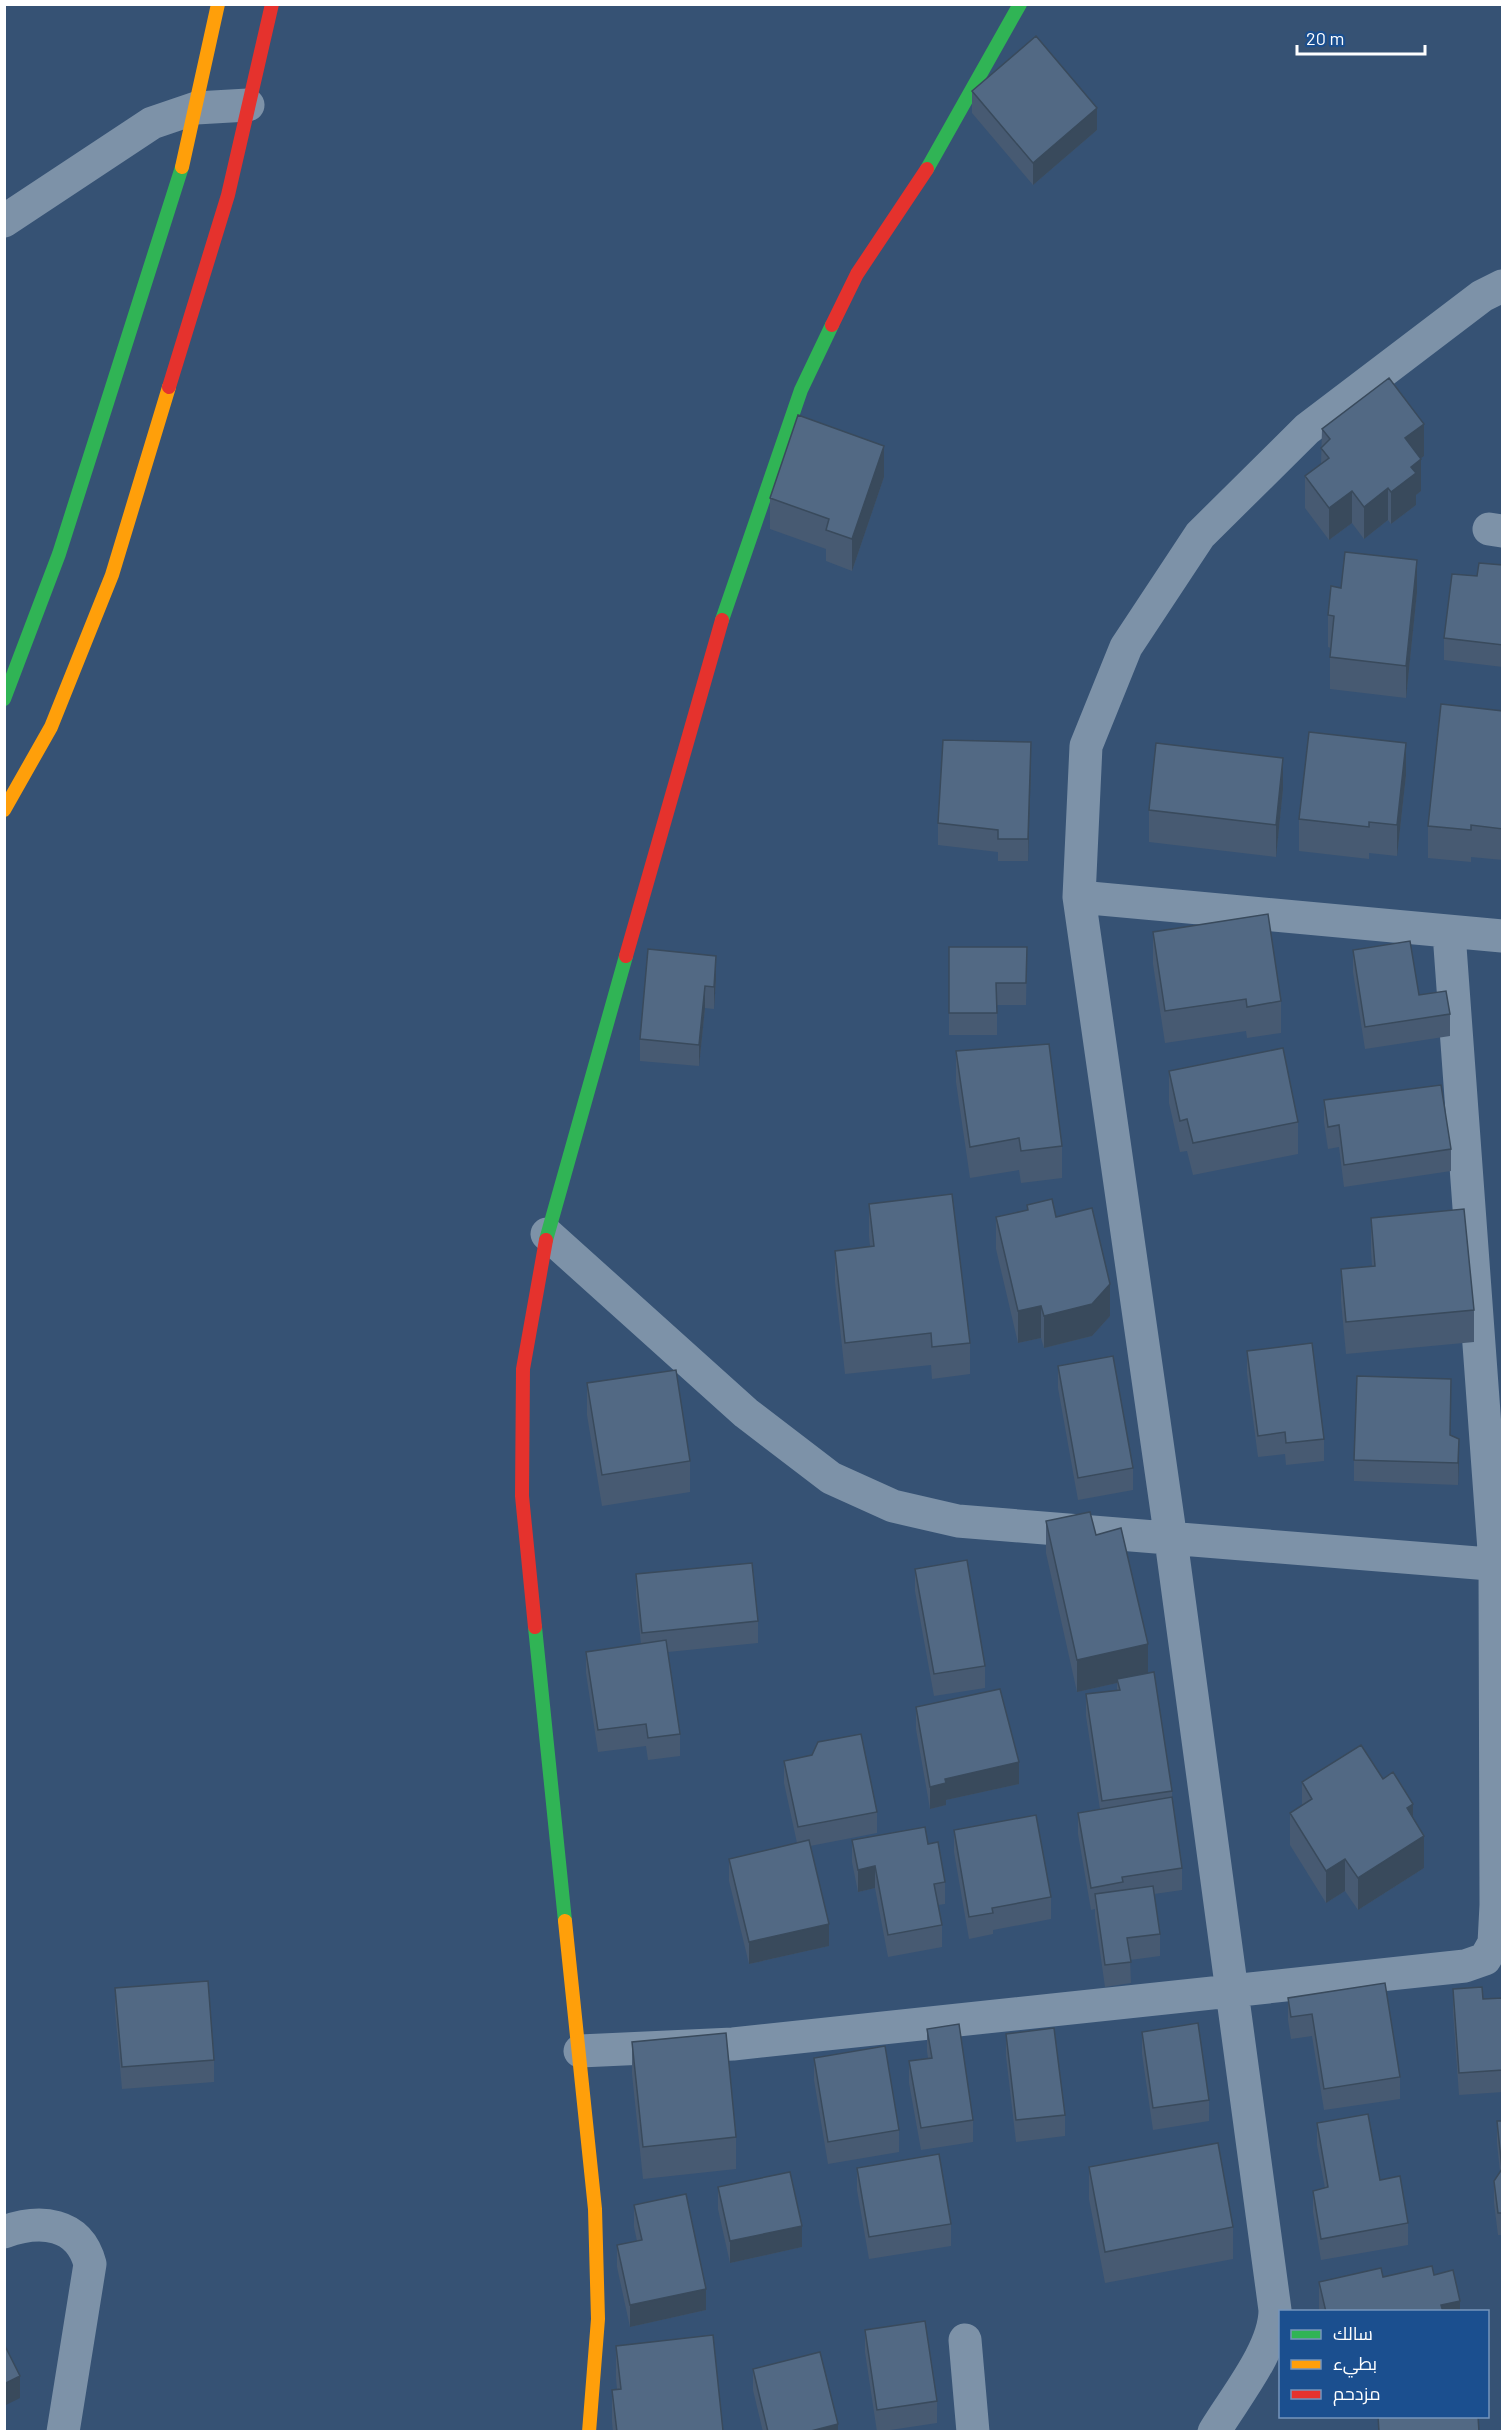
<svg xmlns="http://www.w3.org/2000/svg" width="1507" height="2436" viewBox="0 0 1507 2436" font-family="Barlow,Cairo,sans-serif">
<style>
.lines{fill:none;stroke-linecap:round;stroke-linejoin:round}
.street{stroke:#7d92a8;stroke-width:33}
.fast{stroke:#30b455;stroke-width:14}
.slow{stroke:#ff9f0a;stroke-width:14}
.jam{stroke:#e5322d;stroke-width:14}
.wall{fill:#475a72}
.shaded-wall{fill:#394a5c}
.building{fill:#526984;stroke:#394a5c;stroke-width:1.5}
</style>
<rect width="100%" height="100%" fill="#365274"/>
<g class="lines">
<!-- street -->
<path class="street" d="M4 221 152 123 196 108 248 105
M1489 529 1502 531
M1079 897 1502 936
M547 1234 746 1413 831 1478 893 1506 958 1521 1502 1565
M580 2051 733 2044 1465 1966 1485 1959 1494 1943 1496 1905 1495 1564 1449 933
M4 2232C40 2219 79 2222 90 2264L63 2432
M965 2340 973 2432
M1214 2432C1235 2397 1275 2349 1275 2310L1171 1540 1079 897 1086 746 1126 647 1200 535 1307 429 1482 296 1502 286"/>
<!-- fast -->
<path class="fast" d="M927 169 1020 4
M722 620 801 390 832 325
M4 699 59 554 182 167
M546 1240 626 956
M535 1627 565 1921"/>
<!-- slow -->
<path class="slow" d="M182 167 218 4
M4 810 51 727 112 575 169 387
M565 1921 595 2209 598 2319 589 2432"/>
<!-- jam -->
<path class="jam" d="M832 325 857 274 927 169
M169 387 228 195 272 4
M626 956 722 620
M535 1627 522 1496 523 1369 546 1240"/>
</g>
<!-- wall -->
<path class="wall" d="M972 91 1097 130 1033 185 972 113Z
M1322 429 1424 456 1421 458V491L1416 495V505L1391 524 1388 520 1364 539 1352 523 1329 540 1305 508V476L1321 464Z
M884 477 852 571 826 561V549L770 529V498Z
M1503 565V667L1444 660V638L1477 576Z
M1341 588 1417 592 1406 698 1330 689V657L1331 648 1328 647V615Z
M1503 711V860L1471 857V862L1428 858V826Z
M1031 764 1028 861H998V852L938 845V823Z
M1406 775 1397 856 1369 853V859L1299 851V819Z
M1283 789 1276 857 1149 842V810Z
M1153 932 1281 1001V1033L1247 1038 1246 1031 1165 1043 1153 964Z
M949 947H1027L1026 1005H997V1035H949Z
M1353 950 1419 995 1450 1014V1036L1365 1049 1353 972Z
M716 978 714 1009 705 1008 699 1066 640 1061V1039Z
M956 1051 1062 1146V1178L1021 1183 1019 1170 970 1178 956 1082Z
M1169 1071 1298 1122V1154L1193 1175 1187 1151 1180 1152 1169 1103Z
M1324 1100 1451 1149V1171L1344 1187 1339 1147 1328 1149 1324 1122Z
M869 1204 970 1343V1374L932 1379 931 1365 845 1374 835 1282V1251L870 1246 869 1236Z
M1027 1205 1056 1217 1110 1316 1092 1336 1044 1348 1041 1338 1018 1343 996 1249V1217L1027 1210Z
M1371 1218 1474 1310V1342L1346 1354 1341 1301V1269L1372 1266 1371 1250Z
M1247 1351 1324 1439V1461L1286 1465 1285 1454 1258 1457 1247 1373Z
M1058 1366 1133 1468V1490L1078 1500 1058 1388Z
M587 1383 690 1461V1492L602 1506 587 1415Z
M1451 1401 1450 1435 1459 1461 1458 1485 1354 1481V1460Z
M1046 1521 1096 1535 1148 1673 1172 1791V1797L1182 1868V1890L1154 1894 1160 1934V1956L1130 1960 1131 1983 1105 1987 1095 1916V1909L1091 1910 1078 1834V1813L1100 1809 1086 1716V1694L1117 1690V1683L1077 1692 1046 1553Z
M915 1569 985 1666V1688L934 1696 915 1591Z
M636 1574 758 1621V1643L668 1652 680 1734V1756L648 1760 646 1746 598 1752 586 1673V1652L641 1644 636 1596Z
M916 1707 1019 1784 946 1800V1805L930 1809 916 1729Z
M784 1761 877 1812V1833L810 1846 829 1946 749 1964 729 1881V1859L797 1843 784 1783Z
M1383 1779 1413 1818 1424 1868 1358 1910 1345 1891 1326 1903 1290 1845V1813L1302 1805V1782Z
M954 1830 1051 1897V1919L993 1930V1934L969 1939 954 1852Z
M852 1840 928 1844 945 1882V1904L938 1905 942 1925V1947L888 1957 875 1888 858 1892 852 1862Z
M115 1988 214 2060V2082L122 2089 115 2010Z
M1453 1989 1483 1999 1503 1998V2092L1459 2095 1453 2011Z
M1288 1998 1400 2077V2099L1324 2110 1312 2036 1291 2039 1288 2020Z
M927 2029 973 2120V2142L921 2150 909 2083V2061L928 2058 927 2051Z
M1142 2032 1209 2100V2121L1153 2130 1142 2054Z
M1006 2034 1065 2115V2136L1016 2142 1006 2056Z
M632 2042 736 2137V2169L643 2179 632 2074Z
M814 2058 899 2130V2152L828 2164 814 2080Z
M1497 2121H1503V2235H1498L1494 2203V2181L1500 2172 1497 2143Z
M1317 2123 1380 2180 1408 2223V2245L1321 2260 1313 2212V2191L1325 2188 1317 2145Z
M1089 2167 1233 2227V2259L1105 2283 1089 2199Z
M857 2168 951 2224V2246L869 2259 857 2190Z
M718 2187 802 2247 730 2263 718 2209Z
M634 2205 706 2310 630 2327 617 2267V2245L637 2241 634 2227Z
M1434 2275 1460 2312H1319V2282L1383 2277Z
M865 2330 937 2401V2423L877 2432 865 2352Z
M616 2346 723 2432H613L612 2422V2390L617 2389 616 2378Z
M753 2369 838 2432H763L753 2390Z"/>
<!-- shaded-wall -->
<path class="shaded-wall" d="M1097 108V130L1033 185V163Z
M1424 424V456L1405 470V438Z
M884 446V477L852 571V539Z
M1421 459V491L1416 495V505L1391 524V492L1411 467Z
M1388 488V520L1364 539V507Z
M1352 491V523L1329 540V508Z
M1417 560V592L1406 698V666Z
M1031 742V764L1028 861V839Z
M1406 743V775L1397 856V825Z
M1283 758V789L1276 857V825Z
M716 956V978L714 1009V987Z
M705 986V1008L699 1066V1045Z
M1110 1284V1316L1092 1336 1044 1348V1316Z
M1041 1306V1338L1018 1343V1311Z
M1459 1439V1461L1458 1485V1463Z
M1148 1644V1676L1117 1679V1683L1077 1692V1660Z
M1019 1762V1784L946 1800V1805L930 1809V1787L945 1779Z
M1413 1804V1836L1407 1808Z
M1424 1836V1868L1358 1910V1878Z
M1345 1859V1891L1326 1903V1871Z
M875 1866V1888L858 1892V1870Z
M829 1924V1946L749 1964V1942Z
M802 2226V2247L730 2263V2241Z
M706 2289V2310L630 2327V2305Z
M1460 2301V2312H1441V2305Z
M20 2376V2398L4 2406V2384Z
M838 2424V2432H807Z"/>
<!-- building -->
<path class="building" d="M1036 36 1097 108 1033 163 972 91Z
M1389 378 1424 424 1405 438 1421 459 1411 467 1416 473 1391 492 1388 488 1364 507 1352 491 1329 508 1305 476 1329 458 1321 448 1330 439 1322 429Z
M798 415 884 446 852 539 826 530 829 519 770 498Z
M1345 552 1417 560 1406 666 1330 657 1334 616 1328 615 1331 586 1341 588Z
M1479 563 1503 565V645L1444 638 1452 574 1477 576Z
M1441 704 1503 711V829L1471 825V830L1428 826Z
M1309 732 1406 743 1397 825 1369 822V827L1299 819Z
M943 740 1031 742 1028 839H998V830L938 823Z
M1156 743 1283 758 1276 825 1149 810Z
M1268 914 1281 1001 1247 1007 1246 999 1165 1011 1153 932Z
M1410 941 1419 995 1446 991 1450 1014 1365 1027 1353 950Z
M949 947H1027L1026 983H996L997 1013H949Z
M648 949 716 956 714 987 705 986 699 1045 640 1039Z
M1049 1044 1062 1146 1021 1151 1019 1138 970 1147 956 1051Z
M1283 1048 1298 1122 1193 1143 1187 1119 1180 1121 1169 1071Z
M1441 1085 1451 1149 1344 1165 1339 1125 1328 1127 1324 1100Z
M952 1194 970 1343 932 1347 931 1333 845 1343 835 1251 874 1246 869 1204Z
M1052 1199 1056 1217 1092 1208 1110 1284 1092 1304 1044 1316 1041 1306 1018 1311 996 1217 1028 1210 1027 1205Z
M1464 1209 1474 1310 1346 1322 1341 1269 1375 1266 1371 1218Z
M1312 1343 1324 1439 1286 1443 1285 1432 1258 1436 1247 1351Z
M1113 1356 1133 1468 1078 1478 1058 1366Z
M676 1370 690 1461 602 1475 587 1383Z
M1357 1376 1451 1379 1450 1435 1459 1439 1458 1463 1354 1460Z
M1090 1512 1096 1535 1121 1528 1148 1644 1077 1660 1046 1521Z
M967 1560 985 1666 934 1674 915 1569Z
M752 1563 758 1621 642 1633 636 1574Z
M666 1640 680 1734 648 1738 646 1724 598 1730 586 1652Z
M1154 1672 1172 1791 1102 1801 1086 1694 1120 1690 1117 1679Z
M1000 1689 1019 1762 945 1779 946 1783 930 1787 916 1707Z
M861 1734 877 1812 798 1827 784 1761 812 1755 818 1742Z
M1361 1745 1383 1779 1393 1772 1413 1804 1407 1808 1424 1836 1358 1878 1345 1859 1326 1871 1290 1813 1312 1799 1302 1782Z
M1172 1797 1182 1868 1122 1877 1123 1882 1091 1888 1078 1813Z
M1036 1815 1051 1897 992 1908 993 1913 969 1917 954 1830Z
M925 1827 928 1844 938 1842 945 1882 934 1884 942 1925 888 1935 875 1866 858 1870 852 1840Z
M809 1840 829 1924 749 1942 729 1859Z
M1153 1886 1160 1934 1127 1938 1131 1962 1105 1965 1095 1894Z
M208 1981 214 2060 122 2067 115 1988Z
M1385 1983 1400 2077 1324 2089 1312 2014 1291 2017 1288 1998Z
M1482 1987 1483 1999 1503 1998V2070L1459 2073 1453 1989Z
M1198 2023 1209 2100 1153 2108 1142 2032Z
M959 2024 973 2120 921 2128 909 2061 932 2058 927 2029Z
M1054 2028 1065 2115 1016 2120 1006 2034Z
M726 2033 736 2137 643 2147 632 2042Z
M885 2046 899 2130 828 2142 814 2058Z
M1368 2114 1380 2180 1400 2176 1408 2223 1321 2239 1313 2191 1328 2187 1317 2123Z
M1497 2121H1503V2213H1498L1494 2181 1502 2169Z
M1218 2143 1233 2227 1105 2252 1089 2167Z
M939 2154 951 2224 869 2237 857 2168Z
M790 2172 802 2226 730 2241 718 2187Z
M686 2194 706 2289 630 2305 617 2245 642 2240 634 2205Z
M1432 2266 1434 2275 1453 2270 1460 2301 1441 2305 1443 2312H1326L1319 2282 1381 2268 1383 2277Z
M925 2321 937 2401 877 2410 865 2330Z
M713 2335 723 2431 617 2432 612 2390 621 2389 616 2346Z
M4 2344 20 2376 4 2384Z
M820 2352 838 2424 807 2432H768L753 2369Z
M1378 2416H1478L1479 2432H1379Z"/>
<!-- border -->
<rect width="1507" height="2436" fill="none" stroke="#ffffff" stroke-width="12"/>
<!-- legend -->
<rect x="1279" y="2310" width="210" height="108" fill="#1b4f8f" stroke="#7695bc" stroke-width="1.5"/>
<rect x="1291" y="2330" width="30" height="9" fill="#30b455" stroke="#7695bc" stroke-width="1.5"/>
<text x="1333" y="2340" font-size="18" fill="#ffffff">سالك</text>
<rect x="1291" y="2360" width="30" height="9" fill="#ff9f0a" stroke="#7695bc" stroke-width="1.5"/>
<text x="1333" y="2370" font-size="18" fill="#ffffff">بطيء</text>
<rect x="1291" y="2390" width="30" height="9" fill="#e5322d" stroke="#7695bc" stroke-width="1.5"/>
<text x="1333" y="2400" font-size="18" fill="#ffffff">مزدحم</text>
<!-- scale -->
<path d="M1297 45v9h128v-9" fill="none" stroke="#ffffff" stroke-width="3"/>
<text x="1306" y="45" font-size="18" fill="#ffffff" stroke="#1b4f8f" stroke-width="4.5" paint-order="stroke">20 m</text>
</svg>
